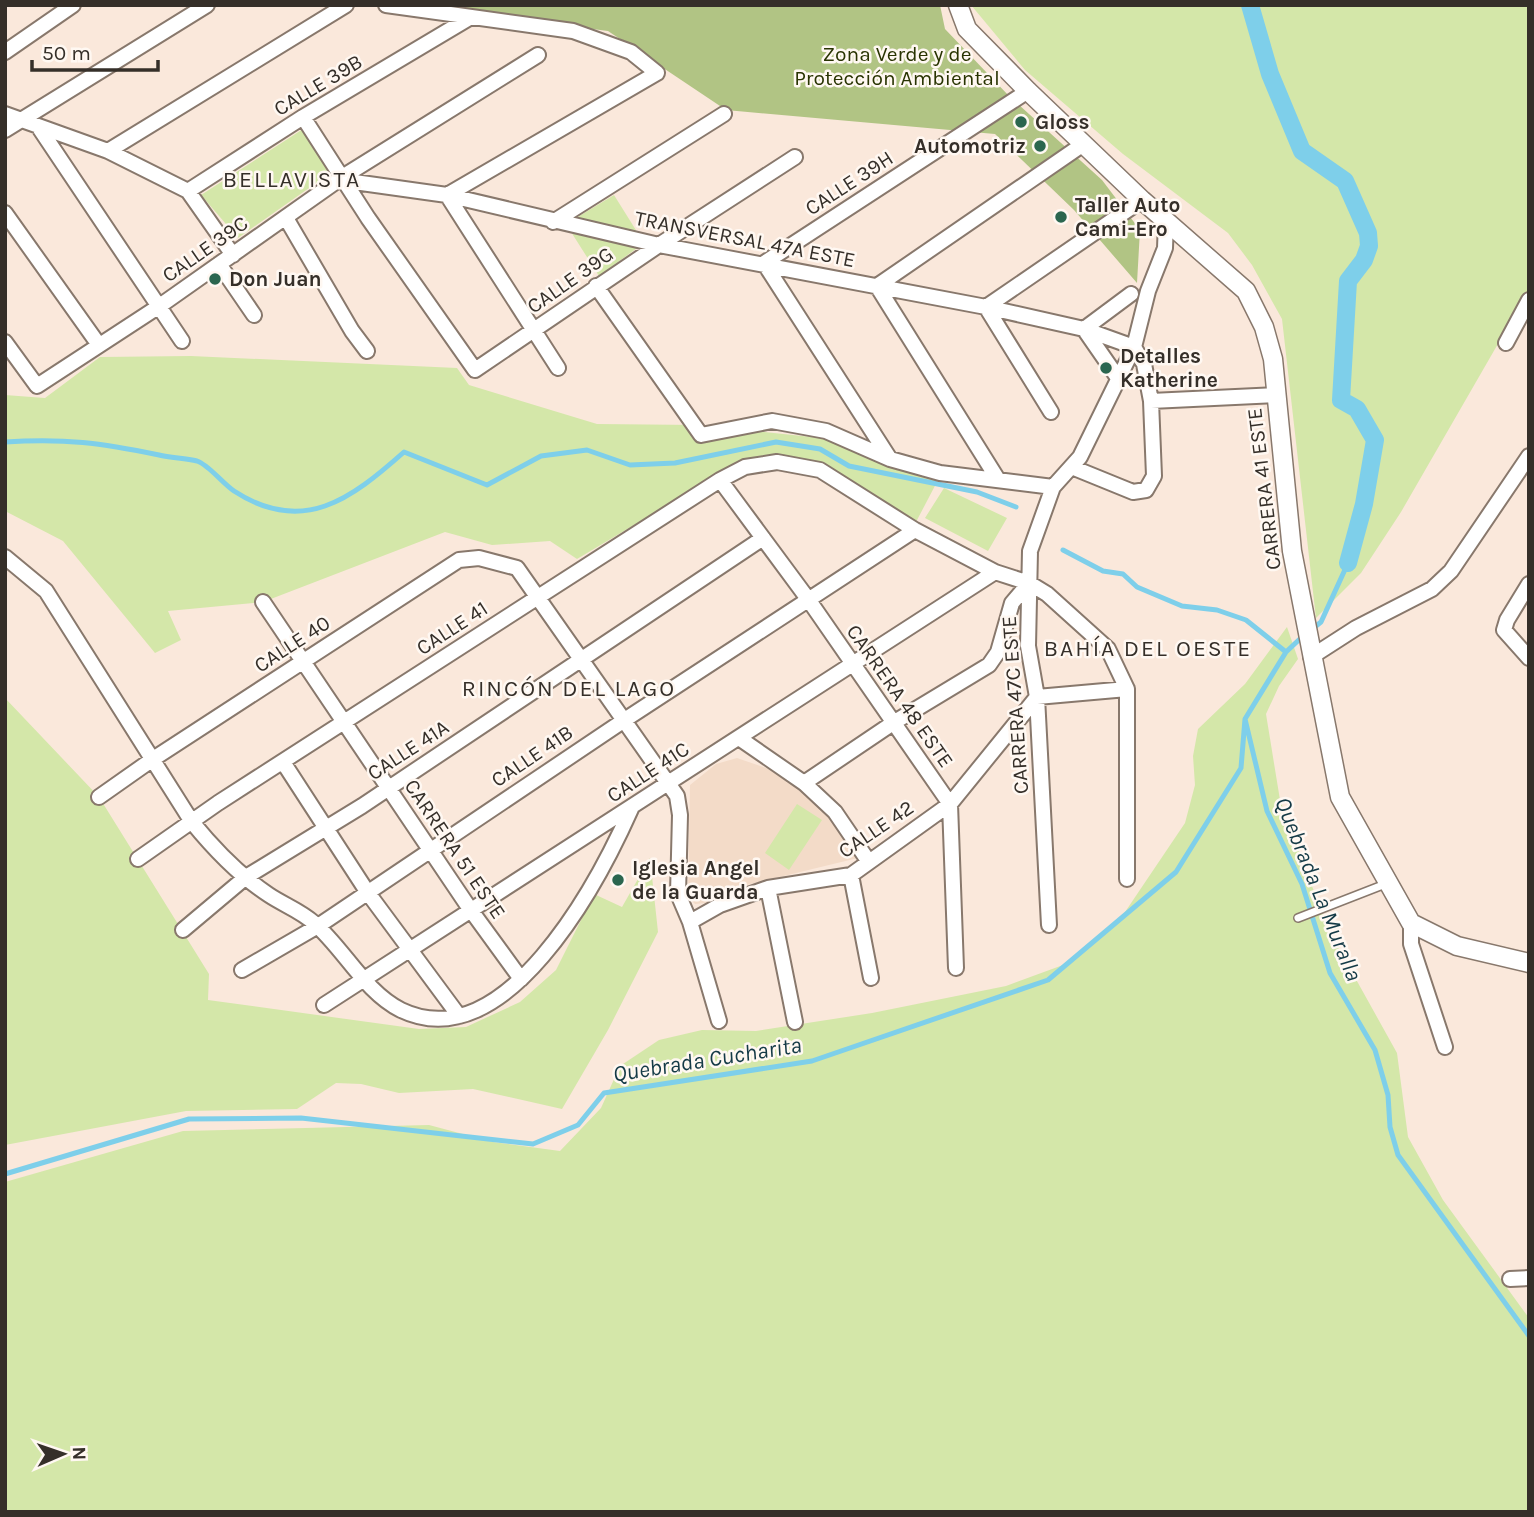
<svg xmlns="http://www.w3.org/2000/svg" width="1534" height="1517" viewBox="0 0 1534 1517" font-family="Karla,sans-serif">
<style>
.built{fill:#f3dbc8}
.green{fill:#d4e7a9}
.forest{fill:#b1c484}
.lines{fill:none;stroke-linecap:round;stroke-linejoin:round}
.stream{stroke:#7ecfea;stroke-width:5}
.canal{stroke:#7ecfea;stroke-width:18}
.service-casing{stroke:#88786c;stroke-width:10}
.minor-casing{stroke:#88786c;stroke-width:18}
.tertiary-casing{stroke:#88786c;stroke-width:21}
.service{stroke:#fff;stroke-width:7}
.minor{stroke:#fff;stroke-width:14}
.tertiary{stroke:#fff;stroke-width:18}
.poi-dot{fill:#2b664f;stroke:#fff8f2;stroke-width:2.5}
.labels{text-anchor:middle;stroke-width:5;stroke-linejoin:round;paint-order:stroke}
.park-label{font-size:21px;fill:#293402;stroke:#fff8f2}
.street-label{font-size:21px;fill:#352f29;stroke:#fff8f2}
.poi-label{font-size:21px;font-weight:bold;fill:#352f29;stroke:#fff8f2;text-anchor:start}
.neighbourhood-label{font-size:23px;letter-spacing:2px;fill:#352f29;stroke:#fff8f2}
.water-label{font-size:23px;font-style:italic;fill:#143a46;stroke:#fff8f2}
</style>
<rect width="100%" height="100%" fill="#fae8db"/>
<!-- built -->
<path class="built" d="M737 758 769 769 797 787 831 819 862 857 742 886 706 903 695 904 688 897 690 785 716 764Z"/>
<!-- green -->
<path class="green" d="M971 5H1529V290L1401 512 1361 573 1316 618 1282 319 1252 265 1228 233 1123 154 1025 70Z
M303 129 329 174 238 238 201 195Z
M614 195 644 243 599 276 566 224Z
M191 356 457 368 469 385 597 424 698 425 821 438 938 480 916 522 833 470 792 456 745 459 577 559 550 541 492 545 445 532 263 602 168 611 181 640 155 653 63 541 5 511V395L45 398 100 357Z
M944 488 1007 518 988 551 925 518Z
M1287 627 1298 659 1279 686 1266 714 1280 800 1328 929 1397 1053 1408 1137 1443 1200 1529 1318V1512H5V1182L183 1131 429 1125 493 1142 560 1151 601 1108 620 1066 659 1040 702 1030 756 1031 872 1013 1006 986 1063 965 1123 915 1185 823 1195 785 1193 756 1198 729 1245 684Z
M5 698 99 797 209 974 208 1000 419 1029 466 1027 520 1002 556 970 594 894 622 907 650 858 658 932 608 1030 562 1109 473 1089 399 1093 361 1084 336 1083 297 1109 186 1111 5 1145Z
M797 804 822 820 789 870 765 853Z"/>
<!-- forest -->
<path class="forest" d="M408 5H940L945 29 1009 96 1102 180 1140 230 1137 283 1074 210 995 134 726 110 608 31Z"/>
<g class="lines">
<!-- stream -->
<path class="stream" d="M5 442C65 438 101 443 159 455 171 458 185 458 197 461 209 465 222 483 234 491 303 536 351 499 404 452L487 485 541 456 587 450 630 465 675 463 776 442 820 449 849 466 977 492 1016 507
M1063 550 1103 571 1123 574 1137 587 1182 606 1217 610 1246 620 1286 652
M1311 630 1321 622 1348 563
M1303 636 1286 652 1245 719 1267 811 1302 884 1330 973 1375 1050 1388 1095 1390 1127 1398 1155 1529 1336
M5 1174 189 1119 301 1118 533 1144 578 1125 604 1093 812 1061 1048 980 1176 872 1241 768 1245 719"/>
<!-- canal -->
<path class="canal" d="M1250 5 1270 74 1302 151 1345 181 1368 233 1369 246 1364 260 1348 281 1341 400 1357 409 1375 440 1364 504 1348 563"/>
<defs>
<path id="service" d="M1298 918 1388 883"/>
<path id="minor" d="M386 5 573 31 631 52 657 73 447 195 558 368
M5 52 73 5
M5 114 108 151 188 191 233 255
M303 117 368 218 475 370 659 245 795 157
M40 129 182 341
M5 130 207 5
M108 151 346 5
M347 181 447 195 659 245 986 307 1084 329 1134 347 1144 364 1151 401 1154 476 1146 490 1133 492 1074 468
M188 191 303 117 471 17
M5 213 99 345
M286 218 352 331 367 351
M553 222 724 114
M219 264 254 315
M596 286 701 435 772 421 826 431 890 459 940 473 1053 487
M5 342 37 386 161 305 344 176 538 55
M1506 343 1529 300
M1118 378 1084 329 1131 294
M1151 401 1276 395
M1051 412 986 307 1142 200
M890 459 764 263 1028 91
M997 478 877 286 1082 145
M720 480 808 599 950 804 956 968
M5 557 46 591 192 822C214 849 240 876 269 895 284 905 301 911 314 923 344 949 365 992 401 1010 505 1060 598 883 631 809
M1529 584 1507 620 1504 630 1529 658
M263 602 470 909 521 979
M1311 657 1356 628 1432 589 1451 571 1529 456
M739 738 804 783 835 812 869 862
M283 762 368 893 459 1016
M804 783 893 723 989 665 998 652 1012 603 1029 583
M99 797 153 759 459 560 479 558 517 568 677 796 680 815 678 894 690 922 719 1021
M138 859 218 803 720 480 745 467 777 462 820 470 915 530 995 572 1029 583 1047 594 1108 649 1127 689V879
M851 875 871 978
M768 888 795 1022
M690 922 720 905 768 888 851 875 950 804 1037 697 1127 689
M1411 923V944L1445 1047
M1049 925 1037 697 1028 646 1030 551 1053 487 1080 457 1134 347 1148 291 1165 248 1166 221
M183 930 246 877 362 806 763 538
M242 970 318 926 626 719 915 530
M324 1005 995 572
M1510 1279 1529 1278"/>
<path id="tertiary" d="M958 5 967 29 1028 91 1142 200 1246 291 1264 327 1273 359 1292 551 1340 797 1411 923 1457 946 1529 963"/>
</defs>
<!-- service casing -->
<use href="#service" class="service-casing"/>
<!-- minor casing -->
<use href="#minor" class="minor-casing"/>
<!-- tertiary casing -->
<use href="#tertiary" class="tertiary-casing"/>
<!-- service -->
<use href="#service" class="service"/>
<!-- minor -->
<use href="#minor" class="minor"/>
<!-- tertiary -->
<use href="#tertiary" class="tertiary"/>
</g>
<!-- markers -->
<g class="poi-dot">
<circle cx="1021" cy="122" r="7"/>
<circle cx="1040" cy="146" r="7"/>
<circle cx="1061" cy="217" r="7"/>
<circle cx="215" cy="279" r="7"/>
<circle cx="1106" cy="368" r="7"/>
<circle cx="618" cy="880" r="7"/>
</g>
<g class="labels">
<!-- park labels -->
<g class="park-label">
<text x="897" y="61">Zona Verde y de<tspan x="897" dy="24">Protección Ambiental</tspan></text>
</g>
<!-- street labels -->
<g class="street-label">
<text transform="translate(318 85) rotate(-31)" y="7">CALLE 39B</text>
<text transform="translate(849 183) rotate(-33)" y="7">CALLE 39H</text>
<text transform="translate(745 239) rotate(11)" y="7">TRANSVERSAL 47A ESTE</text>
<text transform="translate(205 249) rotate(-35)" y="7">CALLE 39C</text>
<text transform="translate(570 280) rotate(-35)" y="7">CALLE 39G</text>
<text transform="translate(1264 489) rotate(-97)" y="7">CARRERA 41 ESTE</text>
<text transform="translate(452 628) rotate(-33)" y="7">CALLE 41</text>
<text transform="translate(292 644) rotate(-33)" y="7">CALLE 40</text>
<text transform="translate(900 696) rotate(55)" y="7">CARRERA 48 ESTE</text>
<text transform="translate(1015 705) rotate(-94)" y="7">CARRERA 47C ESTE</text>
<text transform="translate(408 750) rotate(-33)" y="7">CALLE 41A</text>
<text transform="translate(532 756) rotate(-34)" y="7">CALLE 41B</text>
<text transform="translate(648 772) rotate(-33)" y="7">CALLE 41C</text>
<text transform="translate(876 829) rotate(-34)" y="7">CALLE 42</text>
<text transform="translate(455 849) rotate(56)" y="7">CARRERA 51 ESTE</text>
</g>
<!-- poi labels -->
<g class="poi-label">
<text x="1035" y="129">Gloss</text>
<text x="1026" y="153" text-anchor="end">Automotriz</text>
<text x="1075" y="212">Taller Auto<tspan x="1075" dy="24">Cami-Ero</tspan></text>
<text x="229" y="286">Don Juan</text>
<text x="1120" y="363">Detalles<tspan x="1120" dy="24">Katherine</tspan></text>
<text x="632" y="875">Iglesia Angel<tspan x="632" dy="24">de la Guarda</tspan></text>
</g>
<!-- neighbourhood labels -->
<g class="neighbourhood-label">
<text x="292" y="187">BELLAVISTA</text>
<text x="1148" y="656">BAHÍA DEL OESTE</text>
<text x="569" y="696">RINCÓN DEL LAGO</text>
</g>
<!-- water labels -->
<g class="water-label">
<text transform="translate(1319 889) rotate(68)" y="8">Quebrada La Muralla</text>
<text transform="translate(707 1059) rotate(-9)" y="8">Quebrada Cucharita</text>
</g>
</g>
<!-- border -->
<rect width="1534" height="1517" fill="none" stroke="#352f29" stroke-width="14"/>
<!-- north arrow -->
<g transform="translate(63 1454) rotate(88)" stroke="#fff8f2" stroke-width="5" paint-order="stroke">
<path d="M0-5L12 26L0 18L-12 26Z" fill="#352f29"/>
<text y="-10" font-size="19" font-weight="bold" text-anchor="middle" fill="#352f29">N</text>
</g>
<!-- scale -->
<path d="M32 60v10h126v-10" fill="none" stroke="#352f29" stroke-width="3.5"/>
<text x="42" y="60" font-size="21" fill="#352f29" stroke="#fff8f2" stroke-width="5" paint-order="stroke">50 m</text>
</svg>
